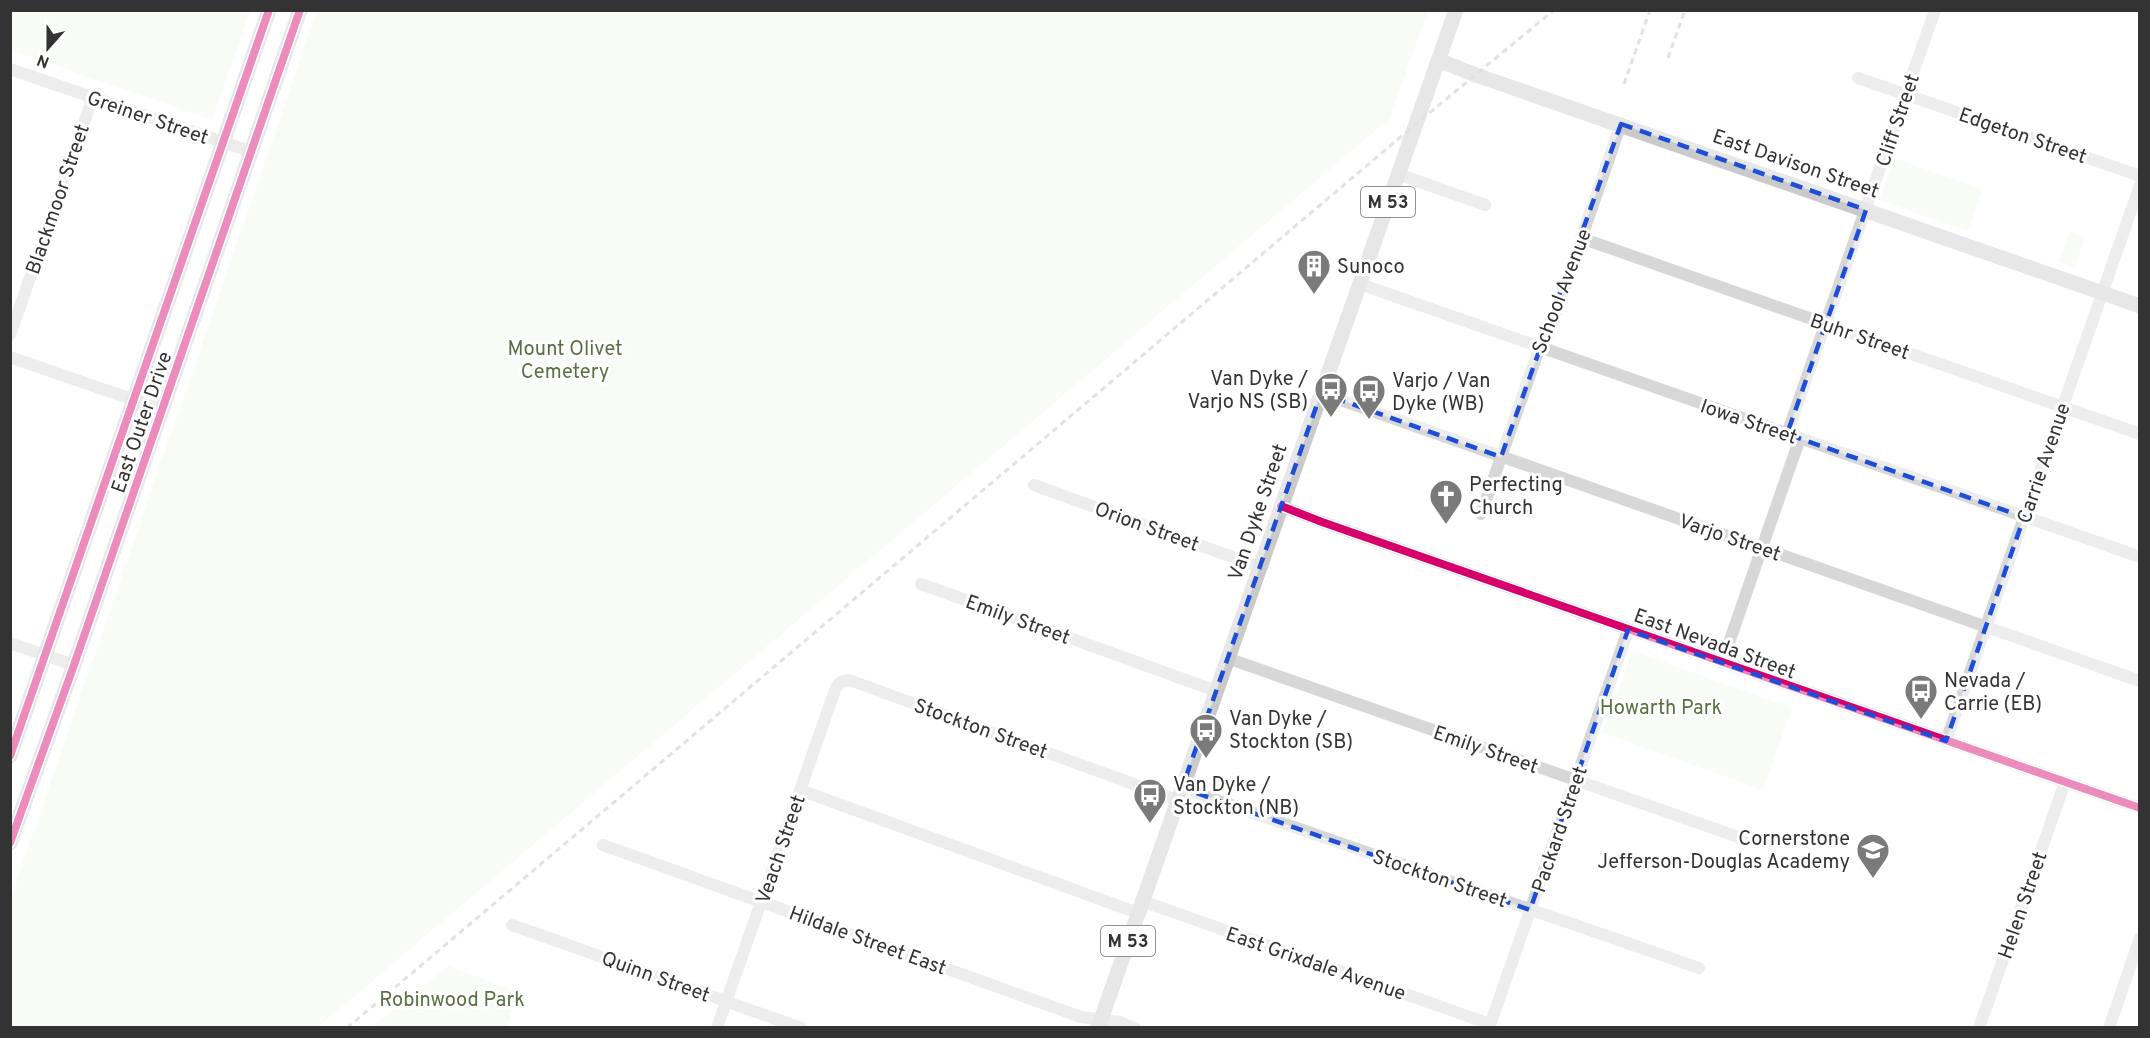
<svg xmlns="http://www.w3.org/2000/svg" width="2150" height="1038" viewBox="0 0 2150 1038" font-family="Overpass,sans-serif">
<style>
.green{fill:#f1f5ed}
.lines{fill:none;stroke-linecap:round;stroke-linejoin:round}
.minor{stroke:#d7d7d7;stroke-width:12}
.major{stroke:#cacaca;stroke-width:15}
.rail{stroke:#bebebe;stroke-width:3;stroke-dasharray:6 4.5;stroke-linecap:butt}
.cycleway-casing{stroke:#fff;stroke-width:11}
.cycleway{stroke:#d6006c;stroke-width:8}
.marked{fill:none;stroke:#1d4ed8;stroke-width:4.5;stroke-dasharray:12 8;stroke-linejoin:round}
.labels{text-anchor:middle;stroke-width:6;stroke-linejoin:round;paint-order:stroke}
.shield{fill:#fff;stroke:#707070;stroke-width:1.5}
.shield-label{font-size:18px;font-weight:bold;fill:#333}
.street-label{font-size:20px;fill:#333;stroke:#fff}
.poi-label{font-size:20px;fill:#333;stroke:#fff;text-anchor:start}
.park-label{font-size:20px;fill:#56703f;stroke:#fff}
</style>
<rect width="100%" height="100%" fill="#fff"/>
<!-- green -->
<path class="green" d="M11 10H249L250 11 212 120 11 50Z
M317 11V10L1428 11 1389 119 318 1027H11V897Z
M1894 158 1982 189 1968 231 1879 200Z
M2070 231 2085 237 2075 268 2059 262Z
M1633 651 1792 708 1763 790 1603 733Z
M448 966 519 992 506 1027H372Z"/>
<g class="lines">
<!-- minor -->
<path class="minor" d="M10 69 252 152
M1858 78 2140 176
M1398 174 1485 205
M1581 238 2140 434
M1360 284 2140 557
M10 335 93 97
M10 357 163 410
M1321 393 2140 681
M1787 434 1935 10
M1034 485 1260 567
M1281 506 1322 522 2140 808
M1481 514 1537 355 1546 340 1621 124
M921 584 1216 691
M10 643 74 665
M1227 658 1744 839
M1722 663 1800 438
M1946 741 2140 185
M1182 788 1699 968
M800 790 1138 913
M603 845 1081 1017 1120 1022 1135 1028
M1142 901 1490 1024
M512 925 801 1028
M717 1028 835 690C838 683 844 678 852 681L1177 800
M1489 1028 1628 630
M1979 1028 2065 782
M2109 1028 2140 938"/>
<!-- major -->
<path class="major" d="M1438 60 1476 75 2140 306
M10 756 269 10
M10 843 74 665 300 10
M1098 1028 1456 10"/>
<!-- rail -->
<path class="rail" d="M1668 58 1685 10
M1624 84 1650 10
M347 1028 1416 124 1554 10"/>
<defs>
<path id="cycleway" d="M1281 506 1322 522 2140 808
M10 756 269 10
M10 843 74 665 300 10"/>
</defs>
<!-- cycleway casing -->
<use href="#cycleway" class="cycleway-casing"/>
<!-- cycleway -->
<use href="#cycleway" class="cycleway"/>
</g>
<!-- marked area -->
<path d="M0 0H2150V1038H0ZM1621 124 1866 210 1787 434 2024 517 1946 741 1628 630 1530 910 1182 788 1321 393 1501 457Z" fill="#fff" fill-opacity=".55" fill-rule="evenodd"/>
<path class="marked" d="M1621 124 1866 210 1787 434 2024 517 1946 741 1628 630 1530 910 1182 788 1321 393 1501 457Z"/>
<!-- icons -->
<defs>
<symbol id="building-pin" viewBox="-11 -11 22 30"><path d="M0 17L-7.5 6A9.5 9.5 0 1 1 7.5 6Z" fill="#7a7a7a" stroke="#fff"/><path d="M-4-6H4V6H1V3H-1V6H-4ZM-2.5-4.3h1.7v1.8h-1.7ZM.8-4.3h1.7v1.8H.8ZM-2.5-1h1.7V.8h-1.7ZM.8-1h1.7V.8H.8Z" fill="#fff"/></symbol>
<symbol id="bus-pin" viewBox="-11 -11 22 30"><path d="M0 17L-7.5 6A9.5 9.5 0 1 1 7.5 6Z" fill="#7a7a7a" stroke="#fff"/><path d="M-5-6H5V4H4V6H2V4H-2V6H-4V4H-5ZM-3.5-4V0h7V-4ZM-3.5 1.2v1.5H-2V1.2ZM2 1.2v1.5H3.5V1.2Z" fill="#fff"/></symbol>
<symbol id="church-pin" viewBox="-11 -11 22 30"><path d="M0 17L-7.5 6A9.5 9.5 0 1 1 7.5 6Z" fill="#7a7a7a" stroke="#fff"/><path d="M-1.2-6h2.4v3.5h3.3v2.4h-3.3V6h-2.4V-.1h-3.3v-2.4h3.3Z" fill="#fff"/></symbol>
<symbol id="school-pin" viewBox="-11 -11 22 30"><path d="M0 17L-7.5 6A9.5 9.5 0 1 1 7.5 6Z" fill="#7a7a7a" stroke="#fff"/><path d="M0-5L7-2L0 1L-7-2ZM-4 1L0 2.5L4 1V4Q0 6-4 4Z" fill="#fff"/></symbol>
</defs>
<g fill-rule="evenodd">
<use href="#building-pin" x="1295" y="247" width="38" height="52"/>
<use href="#bus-pin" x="1312" y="370" width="38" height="52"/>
<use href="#bus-pin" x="1350" y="372" width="38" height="52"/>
<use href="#church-pin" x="1427" y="477" width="38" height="52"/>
<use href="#bus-pin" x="1902" y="672" width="38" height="52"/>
<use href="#bus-pin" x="1187" y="711" width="38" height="52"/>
<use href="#bus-pin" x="1131" y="776" width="38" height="52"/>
<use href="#school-pin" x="1854" y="831" width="38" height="52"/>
</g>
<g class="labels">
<!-- shield labels -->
<g class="shield">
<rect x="1361" y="187" width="54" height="30" rx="4.5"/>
<rect x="1101" y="926" width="54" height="30" rx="4.5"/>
</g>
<g class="shield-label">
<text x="1388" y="208">M 53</text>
<text x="1128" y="947">M 53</text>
</g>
<!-- street labels -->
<g class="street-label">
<text transform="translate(148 117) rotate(19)" y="7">Greiner Street</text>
<text transform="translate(1897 120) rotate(-71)" y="7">Cliff Street</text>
<text transform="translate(2023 135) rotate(19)" y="7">Edgeton Street</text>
<text transform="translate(1796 163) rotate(19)" y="7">East Davison Street</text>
<text transform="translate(57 199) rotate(-71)" y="7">Blackmoor Street</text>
<text transform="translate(1561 291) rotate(-69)" y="7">School Avenue</text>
<text transform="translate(1860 336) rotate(19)" y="7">Buhr Street</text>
<text transform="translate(1749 421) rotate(19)" y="7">Iowa Street</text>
<text transform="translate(141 422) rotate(-71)" y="7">East Outer Drive</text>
<text transform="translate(2043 463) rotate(-71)" y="7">Carrie Avenue</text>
<text transform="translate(1257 512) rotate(-71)" y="7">Van Dyke Street</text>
<text transform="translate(1147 526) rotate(20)" y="7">Orion Street</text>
<text transform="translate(1730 537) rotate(19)" y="7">Varjo Street</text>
<text transform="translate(1018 619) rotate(20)" y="7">Emily Street</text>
<text transform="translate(1715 643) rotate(20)" y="7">East Nevada Street</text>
<text transform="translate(981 728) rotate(20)" y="7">Stockton Street</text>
<text transform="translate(1486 749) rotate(19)" y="7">Emily Street</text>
<text transform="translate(1559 829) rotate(-71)" y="7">Packard Street</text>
<text transform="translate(780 849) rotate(-71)" y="7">Veach Street</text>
<text transform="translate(1440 878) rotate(19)" y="7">Stockton Street</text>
<text transform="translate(2022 905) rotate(-71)" y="7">Helen Street</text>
<text transform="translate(868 940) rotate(20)" y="7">Hildale Street East</text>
<text transform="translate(1316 963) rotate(19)" y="7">East Grixdale Avenue</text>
<text transform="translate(656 976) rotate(20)" y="7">Quinn Street</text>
</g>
<!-- poi labels -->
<g class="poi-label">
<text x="1337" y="273">Sunoco</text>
<text x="1308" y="385" text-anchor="end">Van Dyke /<tspan x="1308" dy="23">Varjo NS (SB)</tspan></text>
<text x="1392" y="387">Varjo / Van<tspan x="1392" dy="23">Dyke (WB)</tspan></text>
<text x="1469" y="491">Perfecting<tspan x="1469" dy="23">Church</tspan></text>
<text x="1944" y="687">Nevada /<tspan x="1944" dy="23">Carrie (EB)</tspan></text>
<text x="1229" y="725">Van Dyke /<tspan x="1229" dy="23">Stockton (SB)</tspan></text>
<text x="1173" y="791">Van Dyke /<tspan x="1173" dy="23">Stockton (NB)</tspan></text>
<text x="1850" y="845" text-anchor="end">Cornerstone<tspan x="1850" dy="23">Jefferson-Douglas Academy</tspan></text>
</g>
<!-- park labels -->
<g class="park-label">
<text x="565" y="355">Mount Olivet<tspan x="565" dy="23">Cemetery</tspan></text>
<text x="1661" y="714">Howarth Park</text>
<text x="452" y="1006">Robinwood Park</text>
</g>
</g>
<!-- border -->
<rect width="2150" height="1038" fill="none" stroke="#333333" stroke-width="24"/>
<!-- north arrow -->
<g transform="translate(48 48) rotate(201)" stroke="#ffffff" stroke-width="4.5" paint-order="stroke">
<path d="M0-4.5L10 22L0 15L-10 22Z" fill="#333333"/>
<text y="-9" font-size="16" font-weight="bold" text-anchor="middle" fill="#333333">N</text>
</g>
</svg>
